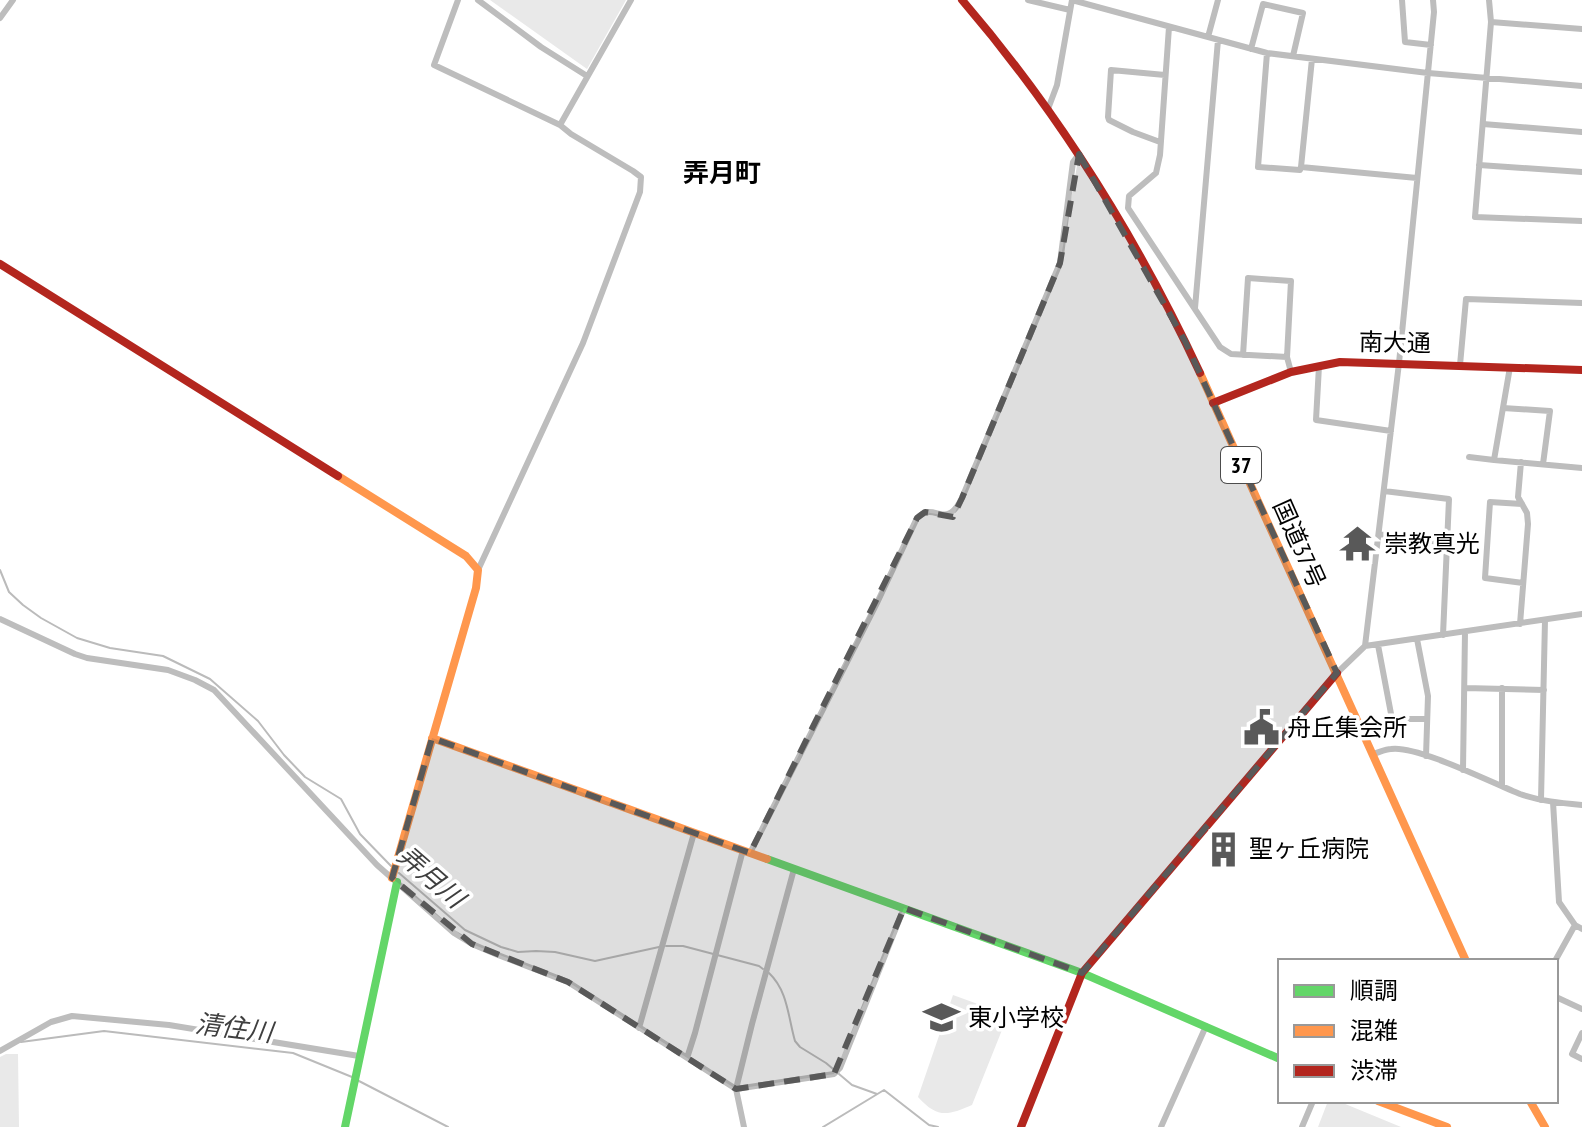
<svg xmlns="http://www.w3.org/2000/svg" width="1582" height="1127" viewBox="0 0 1582 1127" font-family="'PT Sans Narrow','Noto Sans JP',sans-serif">
<style>
.green{fill:#e9e9e9}
.lines{fill:none;stroke-linecap:round;stroke-linejoin:round}
.stream{stroke:#bbb;stroke-width:2}
.street{stroke:#bdbdbd;stroke-width:6}
.fast{stroke:#63d668;stroke-width:8}
.slow{stroke:#ff974d;stroke-width:8}
.jam{stroke:#b3261e;stroke-width:8}
.marked{fill:#595959;fill-opacity:0.2;stroke:#595959;stroke-width:6;stroke-dasharray:16 10;stroke-linejoin:round}
.labels{text-anchor:middle;stroke-width:7;stroke-linejoin:round;paint-order:stroke}
.shield{fill:#fff;stroke:#4c4c4c;stroke-width:2}
.shield-label{font-size:22px;font-weight:bold;fill:#000}
.street-label{font-size:24px;fill:#000;stroke:#fff}
.poi-label{font-size:24px;fill:#000;stroke:#fff;text-anchor:start}
.neighbourhood-label{font-size:26px;font-weight:bold;fill:#000;stroke:#fff}
.water-label{font-size:26px;font-style:italic;fill:#3f3f3f;stroke:#fff}
</style>
<rect width="100%" height="100%" fill="#fff"/>
<!-- green -->
<path class="green" d="M490 0H626L587 69Z
M953 995 1008 1015 972 1105C947 1116 937 1118 918 1097Z
M6 1054H18L19 1127H0V1057Z
M1328 1101H1338L1401 1127H1318Z"/>
<g class="lines">
<!-- stream -->
<path class="stream" d="M0 570 9 592 23 605 41 618 77 638 110 648 163 656 210 679 258 721 284 755 305 777 341 799 360 834 391 866
M399 873 465 930 501 947 518 952 536 951 555 952 595 961 659 947
M666 946H683L759 966 763 969
M769 973C788 991 788 1017 795 1041L800 1047 826 1063 852 1085 877 1094
M21 1042 104 1031 293 1053 352 1077
M357 1080 448 1127
M823 1127 884 1090 929 1125 938 1127"/>
<!-- street -->
<path class="street" d="M458 0 434 65 560 125 571 134 633 171 641 177 640 192 583 343 478 570
M478 0 541 47 587 76
M1028 0 1070 10
M1072 0 1267 53 1428 73 1582 86
M1402 0 1405 42 1431 45
M1489 0 1491 22 1475 217 1582 221
M0 18 13 0
M1491 22 1582 29
M1169 27 1160 155 1156 173 1129 196 1128 208 1220 347 1231 354 1287 357 1291 372
M1208 37 1218 0
M1251 49 1263 4 1303 13 1293 56
M1267 53 1258 167 1300 170 1301 167 1417 178
M1048 109 1057 85 1072 0
M1483 124 1582 132
M560 125 631 0
M1160 142 1133 132 1109 120 1108 117 1111 70 1165 75
M1479 165 1582 172
M1301 167 1312 59
M1195 308 1218 40
M1243 355 1248 278 1291 281 1287 357
M1460 365 1466 299 1582 303
M1319 366 1316 420 1391 431
M1510 367 1494 460 1582 468
M1503 408 1550 411 1543 464
M1469 457 1494 460
M1384 491 1449 499 1443 635
M1522 504 1490 502 1485 578 1523 583
M1379 534 1447 543
M0 619 75 654 87 658 168 670 195 680 214 690 377 865 454 933 472 944 498 955 568 982 736 1089 834 1074 840 1068 904 908
M1520 624 1528 524 1527 513 1518 497 1521 462
M1417 639 1428 696 1426 756
M1378 645 1392 719H1427
M1365 646 1399 363 1434 12 1433 0
M1337 673 1365 646 1582 614
M1465 688 1544 690
M1373 754C1378 753 1385 749 1391 749 1417 745 1492 783 1520 794 1540 801 1561 803 1582 805
M1463 770 1465 632
M1502 786V688
M1541 800 1545 620
M1553 802 1559 902 1575 925 1582 929
M750 853 876 605 917 518C935 500 945 532 962 498L1060 263 1073 162 1079 154
M1555 961 1575 925
M1556 997 1582 1009
M639 1028 694 833
M1582 1033 1572 1054 1582 1059
M0 1051 51 1022 72 1016 169 1025 359 1056
M687 1058 695 1033 743 850
M744 1127 736 1089 752 1024 794 869
M1161 1127 1206 1026
M1302 1127 1313 1101"/>
<!-- fast -->
<path class="fast" d="M767 859 1082 973 1280 1059
M345 1127 397 882"/>
<!-- slow -->
<path class="slow" d="M1200 373 1466 961
M338 476 466 556 478 570 476 588 392 878
M432 738 767 859
M1378 1101 1447 1127
M1530 1101 1545 1127"/>
<!-- jam -->
<path class="jam" d="M962 0C1059 113 1137 238 1200 373
M0 264 338 476
M1213 403 1291 372 1340 362 1582 370
M1021 1127 1082 973 1337 673"/>
</g>
<!-- marked area -->
<path class="marked" d="M1079 154 1185 341 1337 673 1082 973 904 908 834 1074 736 1089 568 982 472 944 392 878 432 738 750 853 917 518 925 512 953 517 962 498 1060 263Z"/>
<!-- icons -->
<defs>
<symbol id="temple-bare" viewBox="-9 -9 18 18"><path d="M0-6L5-2H3V0L6.5 2.5H4V6H1.5V3h-3V6H-4V2.5H-6.5L-3 0V-2H-5Z" fill="#595959" stroke="#fff" stroke-width="2.5" paint-order="stroke"/></symbol>
<symbol id="civic-bare" viewBox="-9 -9 18 18"><path d="M-.6-6.5H3V-4.5H.6V-3L4-1V1h2V6H-6V1h2V-1L-.6-3ZM-1.2 2.5V6h2.4V2.5Z" fill="#595959" stroke="#fff" stroke-width="2.5" paint-order="stroke"/></symbol>
<symbol id="building-bare" viewBox="-9 -9 18 18"><path d="M-4-6H4V6H1V3H-1V6H-4ZM-2.5-4.3h1.7v1.8h-1.7ZM.8-4.3h1.7v1.8H.8ZM-2.5-1h1.7V.8h-1.7ZM.8-1h1.7V.8H.8Z" fill="#595959" stroke="#fff" stroke-width="2.5" paint-order="stroke"/></symbol>
<symbol id="school-bare" viewBox="-9 -9 18 18"><path d="M0-5L7-2L0 1L-7-2ZM-4 1L0 2.5L4 1V4Q0 6-4 4Z" fill="#595959" stroke="#fff" stroke-width="2.5" paint-order="stroke"/></symbol>
</defs>
<g fill-rule="evenodd">
<use href="#temple-bare" x="1332" y="518" width="51" height="51"/>
<use href="#civic-bare" x="1236" y="702" width="51" height="51"/>
<use href="#building-bare" x="1198" y="824" width="51" height="51"/>
<use href="#school-bare" x="916" y="992" width="51" height="51"/>
</g>
<g class="labels">
<!-- shield labels -->
<rect class="shield" x="1221" y="447" width="40" height="36" rx="6"/>
<g class="shield-label">
<text x="1241" y="473">37</text>
</g>
<!-- street labels -->
<g class="street-label">
<text transform="translate(1395 343) rotate(1)" y="8">南大通</text>
<text transform="translate(1299 544) rotate(66)" y="8">国道37号</text>
</g>
<!-- poi labels -->
<g class="poi-label">
<text x="1384" y="552">崇教真光</text>
<text x="1287" y="736">舟丘集会所</text>
<text x="1249" y="857">聖ヶ丘病院</text>
<text x="968" y="1026">東小学校</text>
</g>
<!-- neighbourhood labels -->
<g class="neighbourhood-label">
<text x="722" y="182">弄月町</text>
</g>
<!-- water labels -->
<g class="water-label">
<text transform="translate(431 877) rotate(41)" y="9">弄月川</text>
<text transform="translate(234 1028) rotate(7)" y="9">清住川</text>
</g>
</g>
<!-- legend -->
<rect x="1278" y="959" width="280" height="144" fill="#ffffff" stroke="#999999" stroke-width="2"/>
<rect x="1294" y="985" width="40" height="12" fill="#63d668" stroke="#999999" stroke-width="2"/>
<text x="1350" y="999" font-size="24" fill="#000000">順調</text>
<rect x="1294" y="1025" width="40" height="12" fill="#ff974d" stroke="#999999" stroke-width="2"/>
<text x="1350" y="1039" font-size="24" fill="#000000">混雑</text>
<rect x="1294" y="1065" width="40" height="12" fill="#b3261e" stroke="#999999" stroke-width="2"/>
<text x="1350" y="1079" font-size="24" fill="#000000">渋滞</text>
</svg>
